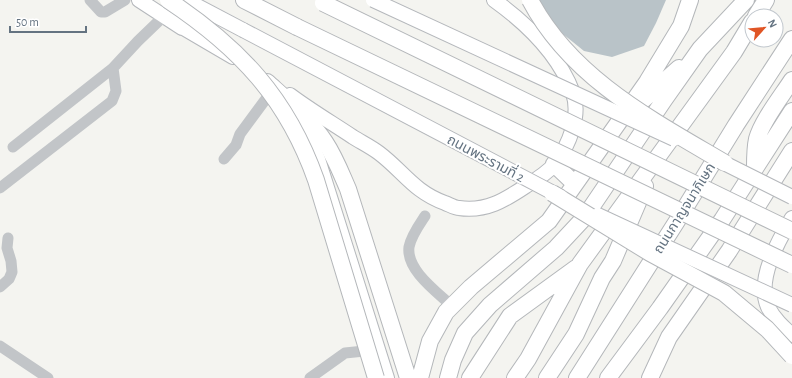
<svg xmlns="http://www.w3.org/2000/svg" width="792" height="378" viewBox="0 0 792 378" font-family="'Alegreya Sans','Noto Sans Thai',sans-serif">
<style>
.water{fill:#b9c3c8}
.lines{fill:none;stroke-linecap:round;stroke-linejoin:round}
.major-casing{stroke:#b5b8bc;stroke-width:16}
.highway-casing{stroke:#b4b7ba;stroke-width:18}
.minor{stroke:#c2c5c8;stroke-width:11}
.major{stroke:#fff;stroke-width:14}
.highway{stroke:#fff;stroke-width:16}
.major-bridge-casing{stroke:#b5b8bc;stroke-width:16;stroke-linecap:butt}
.highway-bridge-casing{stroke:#b4b7ba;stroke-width:18;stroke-linecap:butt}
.major-bridge{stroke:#fff;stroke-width:14}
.highway-bridge{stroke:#fff;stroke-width:16}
.labels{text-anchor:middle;stroke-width:4;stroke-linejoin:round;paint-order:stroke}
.street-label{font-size:14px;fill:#647381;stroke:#fff}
</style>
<rect width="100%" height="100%" fill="#f4f4f0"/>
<!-- water -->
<path class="water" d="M535 0H666L656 23 644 46 612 57 584 51 558 30Z"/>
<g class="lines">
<defs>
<path id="major" d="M139 0 182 28
M186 0 243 30
M175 23 233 57
M290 95C310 110 332 123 353 137 361 142 371 147 379 153 403 171 414 192 445 203 450 205 455 208 459 208 486 212 505 200 526 186 536 180 547 173 555 164 569 145 581 116 573 93 559 55 526 23 494 0
M289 112 309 139 318 159 387 378
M792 218C778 241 756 280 768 307 774 319 783 327 792 335"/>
<path id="highway" d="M244 0 297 27
M756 16 766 0
M267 82C287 100 310 119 325 142 335 157 341 173 348 189L408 378
M642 101 679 68
M554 164 575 184
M755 167C755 158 755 148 757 139 762 121 781 97 792 80
M420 378 430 341 446 312 471 287 549 221 647 82 681 26 690 0
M448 378 453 360 465 333 490 305 556 248 584 218 664 100 700 49 746 0
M470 378 510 316 576 268
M515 378 528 359 580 264 734 52 752 22
M547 378 576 334 602 278 613 261 645 186
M577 378 677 221 736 125 792 39
M608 378 660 308 722 220 792 111
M650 378 669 337 729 251 792 151"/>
</defs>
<!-- major casing -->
<use href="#major" class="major-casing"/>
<!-- highway casing -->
<use href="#highway" class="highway-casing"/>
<!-- minor -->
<path class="minor" d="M90 0 101 12H105L125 0
M13 147 113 68 138 41 164 16
M224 159 236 145 240 134 271 92
M0 188 112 101 116 91 113 68
M425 216C419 225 411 236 409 247 406 270 437 292 452 306
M0 287 9 279 12 272 11 261 7 248 8 238
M0 346 48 378
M310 378 345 353 374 350"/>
<!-- major -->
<use href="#major" class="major"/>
<!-- highway -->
<use href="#highway" class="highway"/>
<defs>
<path id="major-bridge" d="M373 0 674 139
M243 30 561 197
M716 159 792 197
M598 215 792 305"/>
<path id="highway-bridge" d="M168 0C240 48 287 98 316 180L376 378
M530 0C571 78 652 120 725 163
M323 3 792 231
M297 27 792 265
M552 193 650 253 724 293 767 329 792 356"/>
</defs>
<!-- major-bridge casing -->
<use href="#major-bridge" class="major-bridge-casing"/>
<!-- highway-bridge casing -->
<use href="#highway-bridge" class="highway-bridge-casing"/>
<!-- major-bridge -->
<use href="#major-bridge" class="major-bridge"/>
<!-- highway-bridge -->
<use href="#highway-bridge" class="highway-bridge"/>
</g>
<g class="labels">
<!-- street labels -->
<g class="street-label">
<text transform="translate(486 158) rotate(28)" y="5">ถนนพระรามที่ 2</text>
<text transform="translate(684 208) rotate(-58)" y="5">ถนนกาญจนาภิเษก</text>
</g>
</g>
<!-- north arrow -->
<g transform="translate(764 28) rotate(63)"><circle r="19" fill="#ffffff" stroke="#c1c7cd"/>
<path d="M0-3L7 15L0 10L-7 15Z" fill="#e05525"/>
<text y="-6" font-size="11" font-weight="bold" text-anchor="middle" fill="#647381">N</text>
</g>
<!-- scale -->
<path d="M10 26v6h76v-6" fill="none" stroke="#647381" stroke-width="2"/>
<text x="16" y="26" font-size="12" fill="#647381" stroke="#ffffff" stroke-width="3" paint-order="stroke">50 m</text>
</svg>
